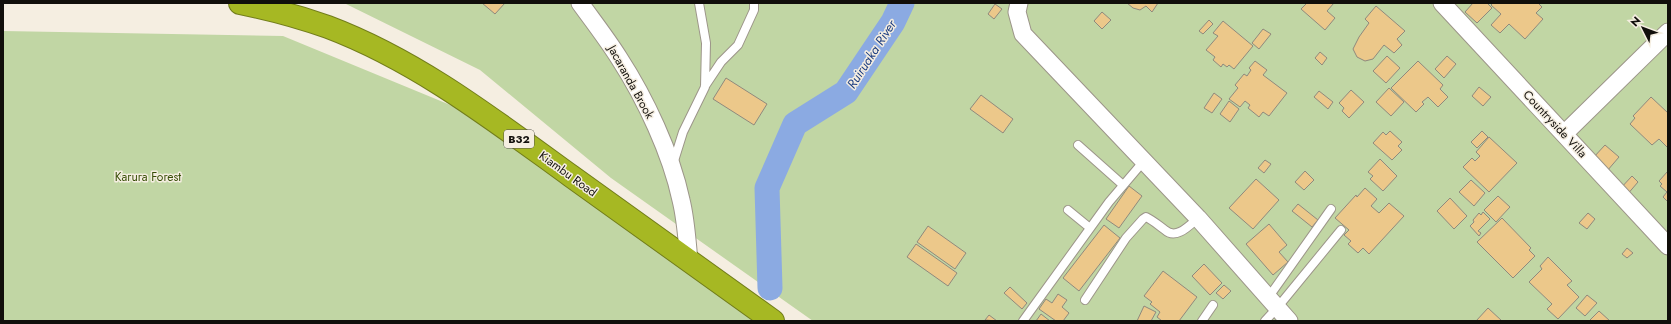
<svg xmlns="http://www.w3.org/2000/svg" width="1671" height="324" viewBox="0 0 1671 324" font-family="Jost,sans-serif">
<style>
.green{fill:#c1d6a4}
.lines{fill:none;stroke-linecap:round;stroke-linejoin:round}
.river{stroke:#8baae2;stroke-width:25}
.building{fill:#ecc88a;stroke:#8f897d}
.lane-casing{stroke:#9c9589;stroke-width:10}
.street-casing{stroke:#9c9589;stroke-width:19}
.highway-casing{stroke:#727d1b;stroke-width:24}
.lane{stroke:#fff;stroke-width:8}
.street{stroke:#fff;stroke-width:17}
.highway{stroke:#a6b823;stroke-width:22}
.labels{text-anchor:middle;stroke-width:3;stroke-linejoin:round;paint-order:stroke}
.shield{fill:#f5eee1;stroke:#55524b;stroke-width:1}
.shield-label{font-size:11px;font-weight:bold;fill:#110f0b}
.street-label{font-size:12px;fill:#110f0b;stroke:#f5eee1}
.park-label{font-size:12px;fill:#384e07;stroke:#f5eee1}
.water-label{font-size:13px;font-style:italic;fill:#1e3f82;stroke:#f5eee1}
</style>
<rect width="100%" height="100%" fill="#f5eee1"/>
<!-- green -->
<path class="green" d="M344 3H1668V321H813L611 178 480 70Z
M3 31 283 36 494 123 767 321H3Z"/>
<g class="lines">
<!-- river -->
<path class="river" d="M770 288 767 188 795 124 846 92 893 22 902 3"/>
</g>
<!-- building -->
<path class="building" d="M482 3H505L495 14Z
M1127 3H1158L1152 12 1146 6 1140 10 1133 8Z
M1307 3H1334L1327 11 1335 18 1325 30 1301 9Z
M1473 3H1487L1492 8 1477 23 1465 12Z
M1493 3H1538L1542 7 1536 13 1543 19 1525 39 1509 24 1500 33 1491 25 1501 14 1491 5Z
M995 4 1002 9 994 19 988 14Z
M1376 6 1405 31 1397 39 1402 45 1394 53 1384 45 1373 59 1365 61 1357 57 1353 49 1359 37 1369 23 1365 19Z
M1102 12 1111 20 1102 29 1094 21Z
M1209 20 1213 24 1203 34 1199 31Z
M1223 21 1253 46 1234 69 1229 65 1227 67 1223 64 1221 67 1213 60 1215 57 1206 50 1218 36 1213 33Z
M1263 29 1271 34 1259 49 1252 43Z
M1320 52 1327 58 1322 65 1315 58Z
M1387 56 1400 68 1386 83 1373 71Z
M1447 56 1456 64 1444 78 1435 69Z
M1255 61 1267 70 1263 75 1287 93 1269 116 1263 112 1259 117 1248 108 1250 105 1245 101 1240 107 1229 99 1238 88 1235 85 1244 74 1247 76 1251 70 1249 68Z
M1418 61 1443 85 1440 89 1448 97 1438 107 1428 97 1422 102 1424 104 1416 112 1391 88Z
M726 78 767 104 754 125 713 99Z
M1479 87 1491 97 1483 106 1472 96Z
M1389 88 1404 102 1391 116 1376 102Z
M1351 90 1364 102 1349 118 1342 111 1344 108 1339 103Z
M1319 91 1333 102 1328 109 1314 97Z
M1214 93 1222 99 1212 113 1204 108Z
M981 95 1013 119 1003 133 970 109Z
M1651 97 1668 113V148L1659 139 1652 145 1630 124 1635 118 1633 116Z
M1229 101 1239 109 1230 122 1220 114Z
M1390 131 1402 142 1398 146 1402 150 1392 160 1373 143 1383 132 1386 135Z
M1482 131 1488 137 1477 148 1471 142Z
M1489 137 1517 163 1489 192 1463 167 1472 158 1475 161 1480 156 1476 152Z
M1605 145 1619 157 1607 171 1593 158Z
M1380 159 1397 176 1383 191 1370 179 1373 176 1368 172Z
M1265 160 1271 164 1264 173 1258 168Z
M1305 171 1314 180 1304 190 1295 182Z
M1668 171V202L1663 197 1667 192 1660 186 1662 184 1659 181Z
M1632 176 1638 182 1626 196 1619 190Z
M1256 179 1279 200 1253 229 1229 208Z
M1471 180 1485 193 1474 206 1459 192Z
M1129 186 1142 196 1119 228 1106 219Z
M1365 188 1377 199 1371 206 1379 213 1389 203 1404 216 1369 254 1363 248 1358 253 1348 244 1351 241 1344 235 1349 230 1335 218 1356 195 1357 197Z
M1498 196 1510 207 1496 222 1484 210Z
M1450 198 1467 216 1454 229 1437 211Z
M1298 204 1318 220 1312 227 1292 211Z
M1483 212 1490 219 1478 231 1481 233 1479 236 1470 226 1474 222 1473 220 1479 213 1481 215Z
M1588 213 1595 219 1587 229 1579 223Z
M1502 218 1531 248 1529 250 1535 256 1513 278 1477 242Z
M1269 224 1287 245 1279 252 1288 262 1273 275 1246 244Z
M1104 225 1120 238 1079 291 1063 278Z
M928 226 966 253 955 269 917 242Z
M916 244 957 273 948 286 907 257Z
M1627 248 1633 253 1627 258 1622 254Z
M1548 257 1572 281 1567 285 1579 297 1558 319 1547 309 1552 304 1529 282 1542 269 1540 266Z
M1204 264 1222 283 1210 295 1192 276Z
M1163 271 1197 297 1179 321H1162L1157 317 1160 312 1150 304 1152 302 1144 296Z
M1224 285 1231 291 1223 299 1216 293Z
M1010 287 1027 303 1022 309 1004 293Z
M1058 294 1067 300 1062 307 1069 313 1063 321H1056L1039 309 1046 299 1052 303Z
M1587 295 1597 303 1585 316 1576 308Z
M1144 306 1156 312 1151 321H1137Z
M1488 308 1502 321H1476Z
M1599 311 1610 321H1589Z
M1041 314 1050 321H1036Z
M989 315 997 321 985 320Z"/>
<g class="lines">
<defs>
<path id="lane" d="M705 86 721 62 738 45 754 10V3
M1078 145 1123 185
M673 164 683 132 705 87 706 43 699 3
M1068 210 1090 228
M1268 298 1331 209
M1085 300 1126 238 1143 219 1146 217C1154 221 1158 225 1165 230 1176 240 1189 226 1198 218
M1023 321 1109 202 1143 162
M1202 321 1213 305
M1265 321 1277 308 1341 230"/>
<path id="street" d="M580 3C593 21 607 39 619 58 645 98 671 153 681 200 686 220 687 241 689 261
M1019 3 1017 12 1023 34 1198 218 1289 321
M1442 3 1668 246
M1564 134 1668 32"/>
<path id="highway" d="M240 3C270 9 300 17 328 27 418 61 495 121 571 176 639 225 706 273 773 321"/>
</defs>
<!-- lane casing -->
<use href="#lane" class="lane-casing"/>
<!-- street casing -->
<use href="#street" class="street-casing"/>
<!-- highway casing -->
<use href="#highway" class="highway-casing"/>
<!-- lane -->
<use href="#lane" class="lane"/>
<!-- street -->
<use href="#street" class="street"/>
<!-- highway -->
<use href="#highway" class="highway"/>
</g>
<g class="labels">
<!-- shield labels -->
<rect class="shield" x="504" y="130" width="30" height="18" rx="3"/>
<g class="shield-label">
<text x="519" y="143">B32</text>
</g>
<!-- street labels -->
<g class="street-label">
<text transform="translate(631 82) rotate(61)" y="4">Jacaranda Brook</text>
<text transform="translate(1555 124) rotate(47)" y="4">Countryside Villa</text>
<text transform="translate(568 174) rotate(36)" y="4">Kiambu Road</text>
</g>
<!-- park labels -->
<g class="park-label">
<text x="148" y="181">Karura Forest</text>
</g>
<!-- water labels -->
<g class="water-label">
<text transform="translate(871 54) rotate(-57)" y="5">Ruiruaka River</text>
</g>
</g>
<!-- border -->
<rect width="1671" height="324" fill="none" stroke="#110f0b" stroke-width="8"/>
<!-- north arrow -->
<g transform="translate(1643 28) rotate(312)" stroke="#f5eee1" stroke-width="3" paint-order="stroke">
<path d="M0-3L7 15L0 10L-7 15Z" fill="#110f0b"/>
<text y="-6" font-size="11" font-weight="bold" text-anchor="middle" fill="#110f0b">N</text>
</g>
</svg>
